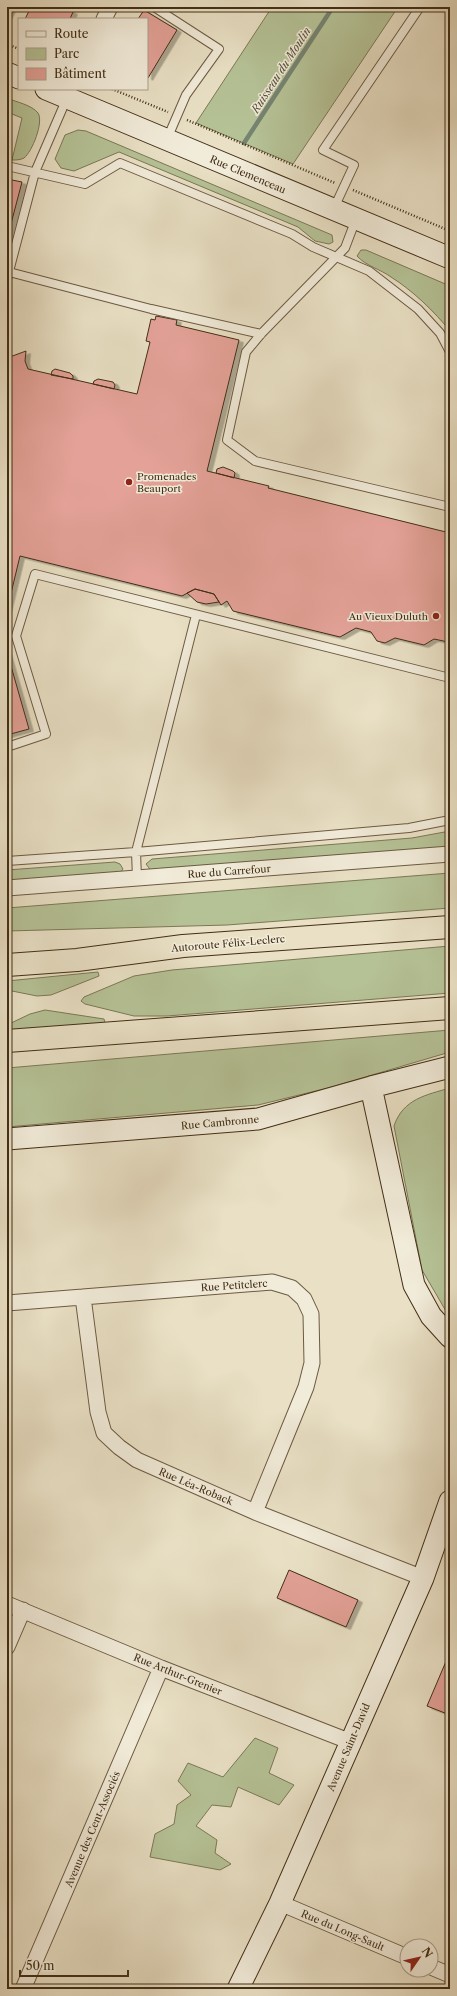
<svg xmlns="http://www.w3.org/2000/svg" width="457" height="1996" viewBox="0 0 457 1996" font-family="'Libre Caslon Text',serif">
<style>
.green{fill:#b5c296;stroke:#7c7856}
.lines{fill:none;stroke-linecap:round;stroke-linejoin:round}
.stream{stroke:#768471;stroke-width:4.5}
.building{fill:#e3a197;stroke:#422e16;filter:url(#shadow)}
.lane-casing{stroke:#6c5a42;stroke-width:10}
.street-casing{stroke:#6c5a42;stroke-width:17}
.secondary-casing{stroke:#422e16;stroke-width:23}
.highway-casing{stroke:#422e16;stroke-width:24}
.path{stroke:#422e16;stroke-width:2.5;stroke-dasharray:1 2;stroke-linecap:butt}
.lane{stroke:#f1ebd9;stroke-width:8}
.street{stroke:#f1ebd9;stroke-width:15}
.secondary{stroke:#f1ebd9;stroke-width:21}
.highway{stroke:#e9e0c5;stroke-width:22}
.poi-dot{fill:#8f2418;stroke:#f1ebd9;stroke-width:1.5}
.labels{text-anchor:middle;stroke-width:3;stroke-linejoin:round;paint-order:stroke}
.street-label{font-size:10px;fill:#422e16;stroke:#f1ebd9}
.poi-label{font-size:10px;fill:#422e16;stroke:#f1ebd9;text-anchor:start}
.water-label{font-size:11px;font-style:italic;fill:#58523c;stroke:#f1ebd9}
</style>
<defs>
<filter id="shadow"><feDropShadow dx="4.5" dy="2.5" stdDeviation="0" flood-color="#0004"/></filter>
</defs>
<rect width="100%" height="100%" fill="#e9e0c5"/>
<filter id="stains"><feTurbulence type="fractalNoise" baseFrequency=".005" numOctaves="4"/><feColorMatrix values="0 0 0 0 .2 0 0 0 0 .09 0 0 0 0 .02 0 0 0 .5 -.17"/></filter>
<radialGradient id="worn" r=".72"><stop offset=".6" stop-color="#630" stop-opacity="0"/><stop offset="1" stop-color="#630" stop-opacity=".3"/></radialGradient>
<!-- green -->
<path class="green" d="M272 7H398L293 164 196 123Z
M7 98C16 102 32 105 38 113 44 122 32 152 24 158 20 160 16 160 12 160L22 118 7 112Z
M78 130 86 131 332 235 333 242 329 244 315 241 298 227 119 152 74 171 61 168 55 159 65 135Z
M361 250H366L450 286V331C435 312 412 290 391 277 380 269 366 266 357 256Z
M450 831V851L152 872 146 864 152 859 412 838Z
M115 862 120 864 123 869 120 873 7 884V870Z
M450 873V908L227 925 7 931V908Z
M450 946V993L167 1016H134L85 1004 81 1001 84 997 134 976 172 970Z
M98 972 99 976 51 995 37 996 7 990V981Z
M45 1010 104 1019 105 1023 7 1034V1025L30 1014Z
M450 1030V1052L328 1088 258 1105 7 1127V1068Z
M450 1088V1318L422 1270 394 1126C403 1099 426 1095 450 1088Z
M255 1738 278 1748 269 1773 294 1785 279 1805 238 1787 231 1807 212 1805 196 1826 217 1840 215 1853 231 1864 220 1870 150 1857 155 1834 174 1824 177 1805 191 1795 178 1781 188 1763 223 1777Z"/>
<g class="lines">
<!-- stream -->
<path class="stream" d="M244 143 333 7"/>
</g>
<!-- building -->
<path class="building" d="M7 7H12L7 17Z
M31 7H63L73 12 70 19H25Z
M144 10 177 30 148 78 147 77V19H138Z
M7 179 22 182 7 239Z
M156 316 177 320 176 325 239 340 207 471 269 486 268 488 450 533V636L448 642 434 639 424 645 395 638 385 643 377 641 371 632 356 628 340 637 233 611 227 601 221 605 214 594 195 589 182 596 20 556 7 610V358L26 351 25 361 28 369 137 394 150 342 146 341 151 319 155 320Z
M55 369 70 373 73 376V379L51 375 52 371Z
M98 379 113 382 115 385 114 389 93 384 94 381Z
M223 467 233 471 235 473 234 478 216 473 217 469Z
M195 589 214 594 219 602 206 604 197 602 187 593Z
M7 652 29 729 7 735Z
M289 1570 358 1600 346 1627 277 1598Z
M450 1652V1715L427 1706Z"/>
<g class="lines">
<defs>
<path id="lane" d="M154 7 219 49 186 95 167 139
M7 166 85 184 120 163 292 234 313 247 369 271 418 309 440 333 450 352
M334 208 354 165 323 150 420 7
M356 219 345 248 261 334 246 352 227 440 255 461 450 507
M9 272 151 309 261 334
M7 279 35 172 67 98
M7 747 46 734 16 636 35 574 450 678
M7 861 136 852 409 828 450 820
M137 878 136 852 196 615"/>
<path id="street" d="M104 19 110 7
M7 888 450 854
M83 1297 98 1412 104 1433 119 1447 137 1460 255 1512 423 1578
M7 1303 272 1282 292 1288 304 1299 311 1314 312 1363 306 1387 255 1512
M7 1604 161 1668 351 1742
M7 1647 23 1610
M280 1903 407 1957
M431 1967 450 1975
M23 1989 161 1668"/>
<path id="secondary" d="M7 73 19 78
M46 89 450 258
M371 1087 414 1285 431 1316 450 1337
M7 1139 258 1119 371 1087 450 1067
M238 1989 280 1903 423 1578 450 1501"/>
<path id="highway" d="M7 965 77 960 183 946 450 927
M7 1041 450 1008"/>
</defs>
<!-- lane casing -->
<use href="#lane" class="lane-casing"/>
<!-- street casing -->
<use href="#street" class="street-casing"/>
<!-- secondary casing -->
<use href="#secondary" class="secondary-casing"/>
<!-- highway casing -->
<use href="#highway" class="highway-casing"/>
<!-- path -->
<path class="path" d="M7 44 19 49
M112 89 168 112
M187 120 335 183
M353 190 450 231"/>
<!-- lane -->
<use href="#lane" class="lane"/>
<!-- street -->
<use href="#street" class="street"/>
<!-- secondary -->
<use href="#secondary" class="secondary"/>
<!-- highway -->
<use href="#highway" class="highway"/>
</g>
<!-- markers -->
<g class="poi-dot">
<circle cx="129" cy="482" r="4"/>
<circle cx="436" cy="616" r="4"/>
</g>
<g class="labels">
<!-- street labels -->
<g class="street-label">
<text transform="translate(248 174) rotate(23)" y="4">Rue Clemenceau</text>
<text transform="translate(229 871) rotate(-4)" y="4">Rue du Carrefour</text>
<text transform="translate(228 943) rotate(-5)" y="4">Autoroute Félix-Leclerc</text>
<text transform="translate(220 1122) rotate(-5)" y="4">Rue Cambronne</text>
<text transform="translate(234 1285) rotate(-4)" y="4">Rue Petitclerc</text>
<text transform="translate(196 1486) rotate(23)" y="4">Rue Léa-Roback</text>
<text transform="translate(178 1674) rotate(22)" y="4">Rue Arthur-Grenier</text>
<text transform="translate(348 1747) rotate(-67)" y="4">Avenue Saint-David</text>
<text transform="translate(92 1829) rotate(-67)" y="4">Avenue des Cent-Associés</text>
<text transform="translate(343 1930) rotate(23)" y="4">Rue du Long-Sault</text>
</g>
<!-- poi labels -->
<g class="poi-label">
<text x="137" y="480">Promenades<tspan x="137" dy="12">Beauport</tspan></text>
<text x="428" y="620" text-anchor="end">Au Vieux Duluth</text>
</g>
<!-- water labels -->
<g class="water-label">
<text transform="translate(281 70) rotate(-57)" y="4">Ruisseau du Moulin</text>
</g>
</g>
<!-- margin -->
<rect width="457" height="1996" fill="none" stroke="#e9e0c5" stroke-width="24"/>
<rect x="8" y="8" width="441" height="1980" fill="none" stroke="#422e16" stroke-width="2"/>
<rect x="12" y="12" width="433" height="1972" fill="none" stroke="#422e16"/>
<!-- legend -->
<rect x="18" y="18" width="130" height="72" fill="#f1ebd9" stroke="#ab9f8b"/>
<rect x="26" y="31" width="20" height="6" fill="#f1ebd9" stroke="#ab9f8b"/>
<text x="54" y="38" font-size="12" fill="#422e16">Route</text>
<rect x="26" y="48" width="20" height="12" fill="#b5c296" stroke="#ab9f8b"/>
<text x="54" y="58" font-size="12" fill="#422e16">Parc</text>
<rect x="26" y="68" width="20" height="12" fill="#e3a197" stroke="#ab9f8b"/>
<text x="54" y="78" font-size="12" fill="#422e16">Bâtiment</text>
<!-- north arrow -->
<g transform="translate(419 1958) rotate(56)"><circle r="19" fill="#f1ebd9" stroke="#ab9f8b"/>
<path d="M0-3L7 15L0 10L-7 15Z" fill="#8f2418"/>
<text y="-6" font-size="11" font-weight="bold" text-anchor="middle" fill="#422e16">N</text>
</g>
<!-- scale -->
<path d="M20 1970v6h108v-6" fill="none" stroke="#422e16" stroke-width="2"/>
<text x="26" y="1970" font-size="12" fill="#422e16" stroke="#f1ebd9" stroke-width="3" paint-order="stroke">50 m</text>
<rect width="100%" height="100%" filter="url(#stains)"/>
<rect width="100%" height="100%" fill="url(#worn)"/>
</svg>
